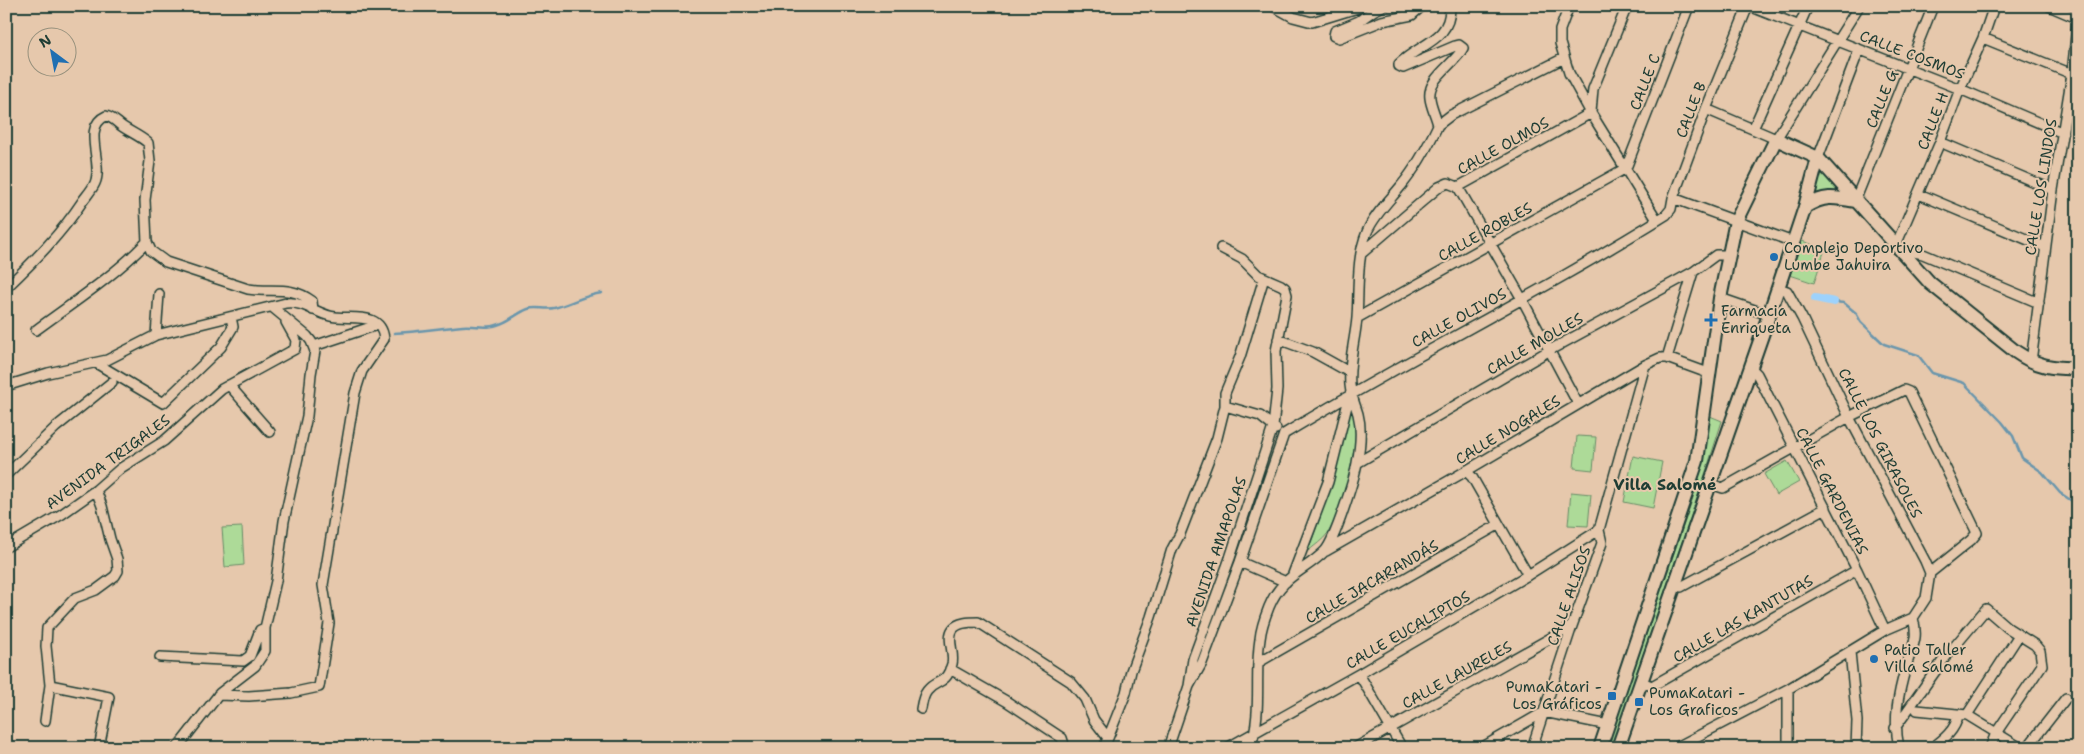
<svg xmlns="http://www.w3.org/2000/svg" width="2084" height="754" viewBox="0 0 2084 754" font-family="'Shantell Sans',sans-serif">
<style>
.green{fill:#adda98;stroke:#668c66}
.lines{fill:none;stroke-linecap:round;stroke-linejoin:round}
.stream{stroke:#6b96ac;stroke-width:2.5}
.canal{stroke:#9dd2fc;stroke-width:8}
.street-casing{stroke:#1f3d34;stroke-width:12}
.secondary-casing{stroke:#1f3d34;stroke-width:16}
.street{stroke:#e6c8ac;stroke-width:9}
.secondary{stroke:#e6c8ac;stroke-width:12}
.poi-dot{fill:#1f6fb2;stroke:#e6c8ac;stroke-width:2}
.labels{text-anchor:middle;stroke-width:4;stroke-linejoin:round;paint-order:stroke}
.street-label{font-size:15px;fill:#1f3d34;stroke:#e6c8ac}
.poi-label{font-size:15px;fill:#1f3d34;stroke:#e6c8ac;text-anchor:start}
.neighbourhood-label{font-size:16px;font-weight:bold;fill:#1f3d34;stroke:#e6c8ac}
</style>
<rect width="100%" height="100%" fill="#e6c8ac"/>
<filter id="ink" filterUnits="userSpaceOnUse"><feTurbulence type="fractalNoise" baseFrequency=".02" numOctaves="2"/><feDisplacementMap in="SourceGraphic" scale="10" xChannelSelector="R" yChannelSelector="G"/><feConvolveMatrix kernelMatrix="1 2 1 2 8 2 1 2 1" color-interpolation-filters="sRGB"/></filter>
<g filter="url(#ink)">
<!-- green -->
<path class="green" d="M1822 172 1840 190 1839 193 1813 199 1819 173Z
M1802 241 1825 249 1814 283 1790 275Z
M1351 408C1365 438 1344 505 1328 533 1323 540 1314 546 1308 551L1334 478Z
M1710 416 1722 421 1702 484 1611 748H1607L1698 483Z
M1577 436 1596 437 1593 470 1574 468Z
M1633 456 1662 462 1653 508 1624 502Z
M1787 461 1799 482 1776 495 1764 474Z
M1571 492 1591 494 1588 526 1568 525Z
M242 527 244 565 225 567 222 528Z"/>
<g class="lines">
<!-- stream -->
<path class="stream" d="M1834 302 1844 303 1856 313 1861 322 1884 344 1918 355 1932 373 1964 383 2002 422 2013 436 2022 458 2042 472 2060 493 2078 505
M394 333C417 332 440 328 463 326 475 325 486 329 497 325 509 322 517 313 528 309 537 306 545 310 554 308 571 304 584 295 602 293"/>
<!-- canal -->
<path class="canal" d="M1815 298 1834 302"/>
<defs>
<path id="street" d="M1273 6 1293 17 1312 22 1364 6
M1383 6 1373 11 1359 21 1335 31 1334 36 1339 38 1382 21 1412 15 1422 6
M1569 6 1560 30V43L1569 73 1591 113 1657 220
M1749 6 1960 89 2063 133
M2049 6 2077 18
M1983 38 2072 74
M1706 109 1776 139 1859 6
M1591 112 1593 89 1627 6
M1438 125 1451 115 1564 58
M1753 129 1808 6
M1940 142 2053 190
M1818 158 1859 50
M1626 168 1689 6
M1458 187 1522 299 1578 404
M1458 187 1591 113
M1919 194 2045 247
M1673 198 1793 242
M1855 201 1933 6
M1896 245 1940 142 1960 89 1983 38 1994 6
M1362 253 1439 187 1448 183 1458 187
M1904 255 1910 251 1923 254 2039 303
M6 288C34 261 61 234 82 202 86 196 92 190 95 183 104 163 81 127 106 116 114 118 117 123 123 127 132 133 140 136 148 143L150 161 145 200 147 242 151 251 166 262 248 289C273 293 290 285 312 301L313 310
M1720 298 1769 315
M1357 318 1626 168
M36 330C74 302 114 276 147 242
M156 335 159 294
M1278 339 1313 352 1349 372
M314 346 377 325
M1667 358 1693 272
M2031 362 2053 190 2072 74 2078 15
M96 363 163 403 221 347 233 327 231 317
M1750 367 1757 374 1857 570 1885 630
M229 385 270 432
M6 386 48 373 107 360 156 335 286 303C302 301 315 312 330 316 348 321 381 309 384 339L362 371 355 393 323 585 329 623 319 687 291 693 249 696 218 695
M1225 406 1260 416 1276 429
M1284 434C1409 358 1541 293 1666 215L1671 209 1673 198 1706 109 1748 6
M1357 463 1550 350 1693 272 1716 255H1728
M1466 471 1472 477 1528 575
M6 475 56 427 112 382
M1710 484 1723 488 1849 417 1904 390 1909 392 1977 533 1971 540 1930 573
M6 547 62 514 96 490 121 468 164 441 222 389 295 349 296 340 286 322
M1326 551 1466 471 1645 365 1660 358H1667L1708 373
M1240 562 1286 582
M1293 574 1328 482 1350 394
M1674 586 1681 587 1826 508
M1850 652 1857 721 1856 748
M160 657 243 661 250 656 260 630 265 628
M1259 662 1498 525
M950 669 1006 701 1062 738 1065 748
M1359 674 1402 748
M1641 682 1652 686 1857 570
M50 685 109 697 99 748
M1189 686 1193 659 1230 558 1273 427 1277 389 1276 351 1287 295 1285 288 1281 285 1258 275 1242 259 1221 248
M1788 689V748
M921 709C922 703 923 696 927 691 937 678 945 687 952 664 955 653 946 638 953 629 958 622 970 622 978 622L1071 682 1085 699 1094 720 1108 738
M1917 710 1967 715 2021 748
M1967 715 2019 635
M45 721 50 685 46 646 47 628 75 598 96 590 115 576 118 571 117 559 110 539 102 506 96 490
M1895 728 1944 659 1986 609 2008 628 2035 645 2040 651 2042 665 1996 733 1990 748
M177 748 220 693 255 666 265 651V628L276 581 284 521 307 416 311 374 315 351 311 341 307 336 272 307
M1104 748 1126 693 1131 671 1151 617 1172 549 1180 534 1217 438 1225 406V393L1240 357 1264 278
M1168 748 1189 686 1202 663 1240 562 1284 434
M1227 748 1359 674 1528 575 1599 530
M1250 748C1263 713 1254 675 1260 639 1261 628 1265 617 1269 607 1282 575 1304 572 1325 551 1335 540 1354 480 1357 463 1360 448 1362 429 1358 414 1355 404 1351 396 1350 385 1348 362 1355 341 1357 318 1359 290 1356 258 1367 232 1374 215 1390 200 1401 186 1416 168 1428 146 1438 125 1436 116 1431 107 1430 98 1427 78 1455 64 1463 48L1459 45 1455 46 1403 68 1399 66V64C1420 43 1451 41 1450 6
M1355 748 1572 626
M1481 748 1544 712 1608 725
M1532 748 1572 626 1602 543 1599 530 1645 365
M1675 748 1788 689 1885 630 1913 618 1926 598 1930 573 1925 561 1849 417 1802 318 1787 291 1778 288
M1899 748C1893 720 1898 694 1906 667 1912 646 1919 640 1913 618
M1932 748C1943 740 1956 730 1958 715
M2027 748 2066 698"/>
<path id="secondary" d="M1805 207C1824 195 1834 197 1855 201
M1600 748 1697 461 1720 298 1736 221 1776 139 1818 158 1930 283 2016 352C2036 366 2053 369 2078 368
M1618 748 1769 315 1805 207 1818 158"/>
</defs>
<!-- street casing -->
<use href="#street" class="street-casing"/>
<!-- secondary casing -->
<use href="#secondary" class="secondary-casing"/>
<!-- street -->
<use href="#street" class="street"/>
<!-- secondary -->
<use href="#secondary" class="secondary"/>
</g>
</g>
<!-- markers -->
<g class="poi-dot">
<circle cx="1774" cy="257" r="5"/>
<path d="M1708.5 312.5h5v5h5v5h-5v5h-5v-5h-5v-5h5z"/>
<circle cx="1874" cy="659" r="5"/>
<rect x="1607" y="691" width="10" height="10" rx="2.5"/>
<rect x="1634" y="697" width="10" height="10" rx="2.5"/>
</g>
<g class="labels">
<!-- street labels -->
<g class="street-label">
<text transform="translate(1912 55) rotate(21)" y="5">CALLE COSMOS</text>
<text transform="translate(1645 82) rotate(-69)" y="5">CALLE C</text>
<text transform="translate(1882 99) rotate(-68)" y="5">CALLE G</text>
<text transform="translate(1691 110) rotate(-69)" y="5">CALLE B</text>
<text transform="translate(1933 121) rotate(-69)" y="5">CALLE H</text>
<text transform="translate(1503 146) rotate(-29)" y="5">CALLE OLMOS</text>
<text transform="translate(2041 187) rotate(-81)" y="5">CALLE LOS LINDOS</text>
<text transform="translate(1485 232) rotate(-29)" y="5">CALLE ROBLES</text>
<text transform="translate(1459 318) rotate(-29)" y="5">CALLE OLIVOS</text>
<text transform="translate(1535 344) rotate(-30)" y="5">CALLE MOLLES</text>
<text transform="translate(1508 430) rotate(-31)" y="5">CALLE NOGALES</text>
<text transform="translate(1880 443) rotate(63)" y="5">CALLE LOS GIRASOLES</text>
<text transform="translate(108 462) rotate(-36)" y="5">AVENIDA TRIGALES</text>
<text transform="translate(1832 491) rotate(63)" y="5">CALLE GARDENIAS</text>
<text transform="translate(1216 552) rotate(-71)" y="5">AVENIDA AMAPOLAS</text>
<text transform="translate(1372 582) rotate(-30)" y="5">CALLE JACARANDÁS</text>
<text transform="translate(1569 596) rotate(-71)" y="5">CALLE ALISOS</text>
<text transform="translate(1743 619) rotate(-30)" y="5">CALLE LAS KANTUTAS</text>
<text transform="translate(1408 630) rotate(-30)" y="5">CALLE EUCALIPTOS</text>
<text transform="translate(1457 675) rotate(-29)" y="5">CALLE LAURELES</text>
</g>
<!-- poi labels -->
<g class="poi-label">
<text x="1784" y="253">Complejo Deportivo<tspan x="1784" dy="17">Lumbe Jahuira</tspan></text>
<text x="1721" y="316">Farmacia<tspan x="1721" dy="17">Enriqueta</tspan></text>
<text x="1884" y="655">Patio Taller<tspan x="1884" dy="17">Villa Salomé</tspan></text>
<text x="1602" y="692" text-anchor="end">PumaKatari -<tspan x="1602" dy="17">Los Gráficos</tspan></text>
<text x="1649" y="698">PumaKatari -<tspan x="1649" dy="17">Los Graficos</tspan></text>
</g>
<!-- neighbourhood labels -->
<g class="neighbourhood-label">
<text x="1665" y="490">Villa Salomé</text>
</g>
</g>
<!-- margin -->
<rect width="2084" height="754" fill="none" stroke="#e6c8ac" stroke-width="25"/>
<rect x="12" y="12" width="2059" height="729" fill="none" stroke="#1f3d34" stroke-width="2" filter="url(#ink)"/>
<!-- north arrow -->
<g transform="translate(52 52) rotate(328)"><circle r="24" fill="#e6c8ac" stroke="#96907c"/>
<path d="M0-4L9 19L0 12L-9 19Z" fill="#1f6fb2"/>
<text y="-8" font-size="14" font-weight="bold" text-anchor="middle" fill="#1f3d34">N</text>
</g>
</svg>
